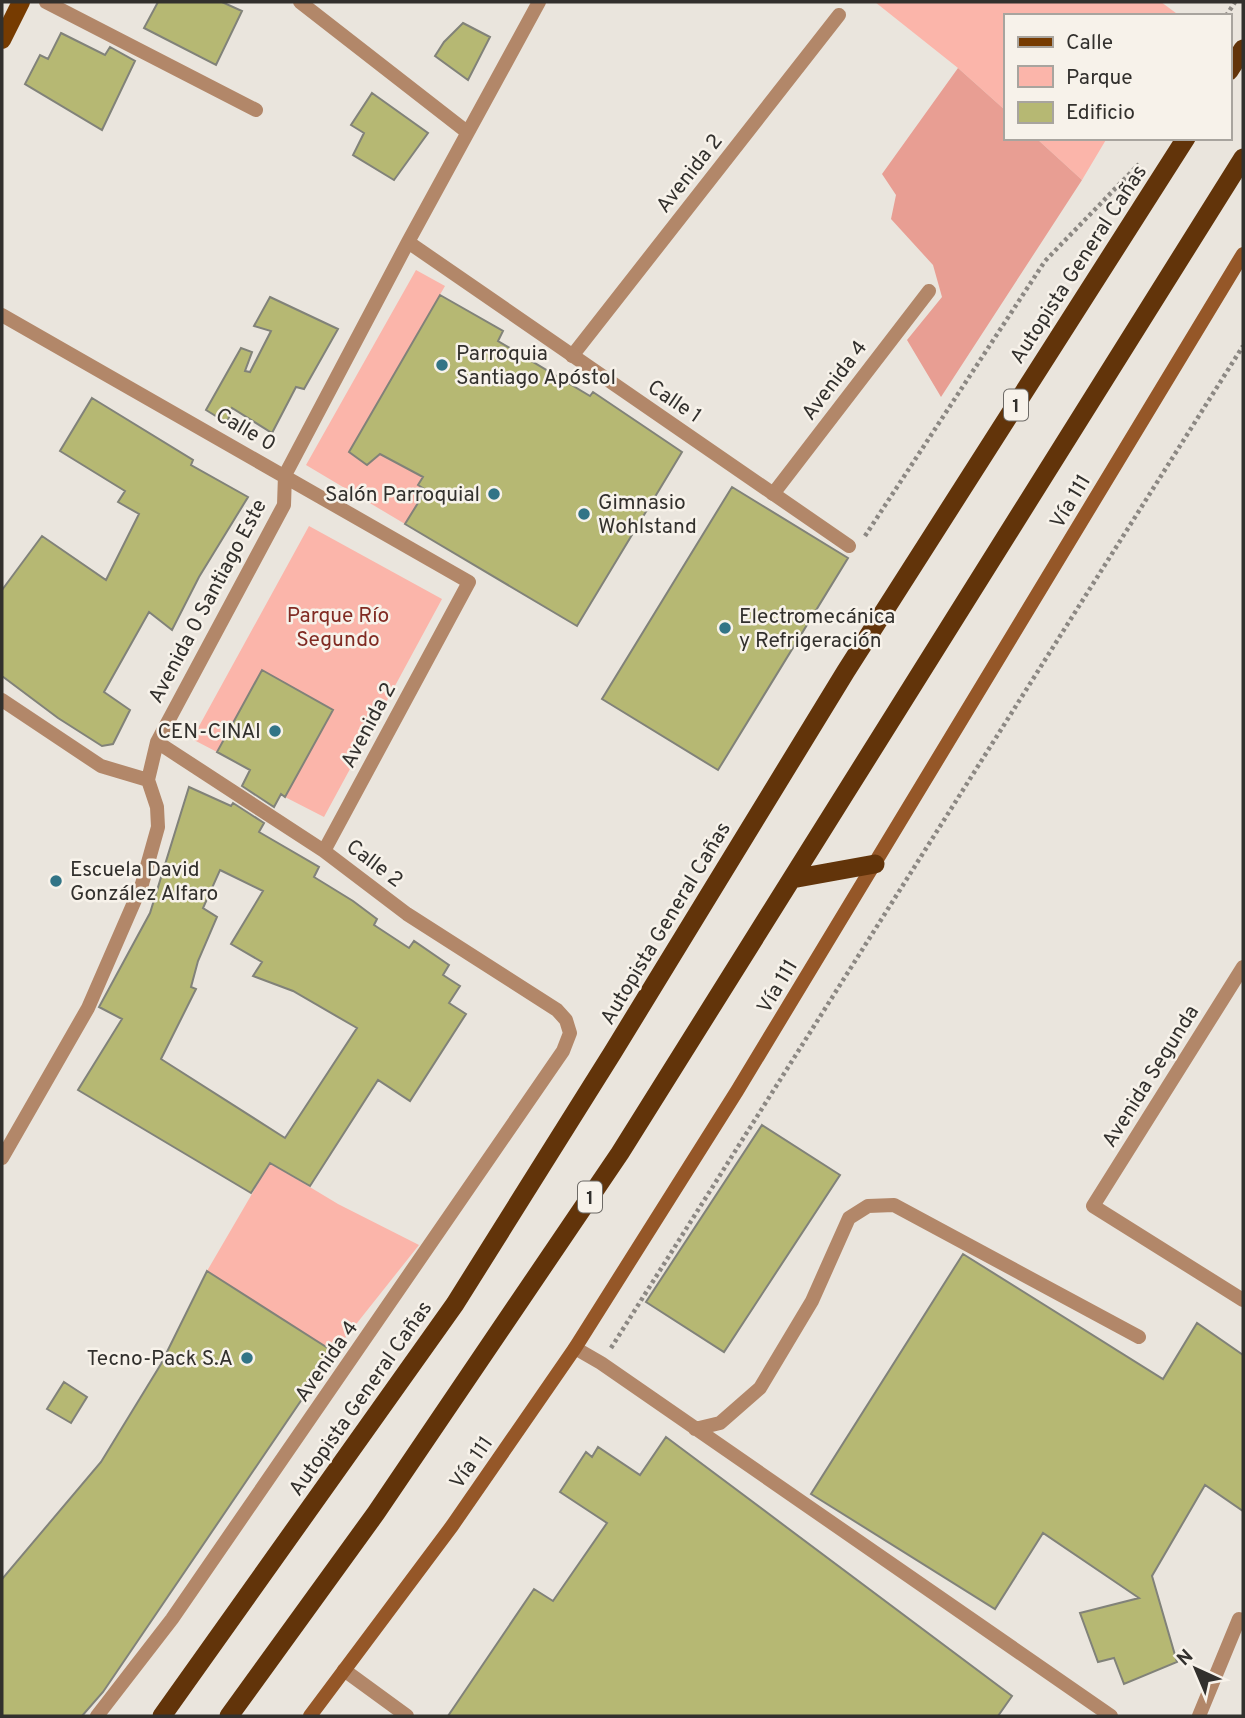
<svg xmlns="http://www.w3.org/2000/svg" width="1245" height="1718" viewBox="0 0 1245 1718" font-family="Overpass,sans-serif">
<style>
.green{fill:#fbb5aa}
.forest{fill:#e89e93}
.building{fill:#b6b873;stroke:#818279;stroke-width:2;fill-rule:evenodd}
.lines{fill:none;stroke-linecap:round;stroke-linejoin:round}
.path{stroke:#8c8883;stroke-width:4.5;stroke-dasharray:3.5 3.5;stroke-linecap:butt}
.service{stroke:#b28769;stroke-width:14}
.minor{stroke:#b28769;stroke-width:14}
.secondary{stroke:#955728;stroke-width:14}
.primary{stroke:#763b01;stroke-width:18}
.trunk{stroke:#62340a;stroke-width:19}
.poi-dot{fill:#327486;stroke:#f7f2ea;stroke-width:2.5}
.labels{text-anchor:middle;stroke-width:5;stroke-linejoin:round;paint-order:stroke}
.shield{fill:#f7f2ea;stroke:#6d6a66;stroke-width:2}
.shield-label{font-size:19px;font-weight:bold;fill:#32302d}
.street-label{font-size:21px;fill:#32302d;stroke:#f7f2ea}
.poi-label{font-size:21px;fill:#32302d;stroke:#f7f2ea;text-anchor:start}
.park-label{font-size:21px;fill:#812b23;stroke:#f7f2ea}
</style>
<rect width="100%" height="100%" fill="#eae5dd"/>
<!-- green -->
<path class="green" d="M875 2H1161L1180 16H1005V110L958 68Z
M1036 138H1107L1082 180Z
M416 270 445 286 349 452 367 465 380 454 423 477 418 485 426 490 405 524 306 465Z
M309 526 442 599 324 817 285 797 333 709 262 671 217 752 192 739Z
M270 1163 338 1204 419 1245 334 1352 207 1271Z"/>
<!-- forest -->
<path class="forest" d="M958 68 1005 110V138H1036L1082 180 941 397 907 340 942 297 933 265 891 219 896 195 882 174Z"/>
<!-- building -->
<path class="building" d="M158 2H222L242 11 216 65 144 28Z
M463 23 490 37 468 80 435 56 444 42Z
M61 33 105 55 110 47 135 61 102 130 25 84 40 55 48 59Z
M372 93 428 133 394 180 353 155 364 133 351 125Z
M440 295 503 331 498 341 590 396 593 392 682 452 577 626 405 524 426 490 418 485 423 477 380 454 367 465 349 452Z
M270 297 338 329 304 389 296 387 272 433 232 408 227 423 206 410 241 348 252 352 245 371 250 372 271 331 254 326Z
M92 398 193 460 191 465 248 497 199 577 172 630 149 612 104 692 130 710 113 744 102 746 58 718 2 676V590L42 536 106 580 139 514 118 502 125 491 60 451Z
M732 487 848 558 718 770 602 699Z
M262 670 333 710 285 797 281 794 274 807 242 786 250 770 217 752Z
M189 787 231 806 233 803 264 823 259 832 319 867 314 877 353 901 377 919 374 925 409 948 414 941 449 965 443 975 460 986 449 1003 466 1014 410 1101 378 1080 310 1186 270 1163 251 1193 78 1090 122 1019 99 1007 150 913ZM220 870 263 891 231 944 262 962 253 976 293 991 357 1028 285 1138 161 1059 196 989 191 987 198 961 217 917 203 908Z
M762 1125 840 1175 724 1352 646 1302Z
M963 1254 1163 1379 1197 1323 1243 1355V1511L1205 1485 1152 1576 1177 1662 1124 1684 1114 1658 1098 1662 1080 1613 1139 1598 1043 1533 995 1609 811 1494Z
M207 1271 334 1352 103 1692 82 1716H2V1579L101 1462 161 1364Z
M64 1382 87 1397 71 1423 47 1409Z
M666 1437 1012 1696 998 1716H448L534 1589 553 1601 607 1523 560 1492 586 1452 592 1457 598 1447 640 1475Z"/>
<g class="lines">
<!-- path -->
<path class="path" d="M1226 16 1235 2
M865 536 1045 261 1139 164
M611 1348 1243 346"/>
<!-- service -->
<path class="service" d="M46 2 256 110
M572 356 839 15
M773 494 929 291
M1243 967 1093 1206 1243 1300
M575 1348 601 1363 1111 1716
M695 1429 720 1423 760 1388 812 1301 849 1218 868 1206 894 1205 1139 1337
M344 1670 407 1716
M1199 1716 1239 1619"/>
<!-- minor -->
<path class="minor" d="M300 2 467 132
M408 242 849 546
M2 315 469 582 324 851
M2 700 101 766 148 780
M2 1158 88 1008 142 884 158 827 157 807 148 780 157 742 284 505 285 475 408 242 539 2
M97 1716 172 1619 563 1051 570 1033 566 1020 557 1010 407 914 324 851 157 742"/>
<!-- secondary -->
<path class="secondary" d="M310 1716 452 1526 575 1348 737 1091 1243 254"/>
<!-- primary -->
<path class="primary" d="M2 40 21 2"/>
<!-- trunk -->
<path class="trunk" d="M1229 71 1243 49
M792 879 875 864
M162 1716 455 1304 613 1052 846 671 1186 138
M229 1716 376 1513 620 1153 1243 158"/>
</g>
<!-- markers -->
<g class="poi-dot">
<circle cx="442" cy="365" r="7"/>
<circle cx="494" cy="494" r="7"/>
<circle cx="584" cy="514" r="7"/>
<circle cx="725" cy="628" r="7"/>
<circle cx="275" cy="731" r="7"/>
<circle cx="56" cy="881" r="7"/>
<circle cx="247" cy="1358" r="7"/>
</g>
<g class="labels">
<!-- shield labels -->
<g class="shield">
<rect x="1004" y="389.5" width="24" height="31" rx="5"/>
<rect x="578" y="1181.5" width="24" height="31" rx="5"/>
</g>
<g class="shield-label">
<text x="1016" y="412">1</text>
<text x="590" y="1204">1</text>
</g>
<!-- street labels -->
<g class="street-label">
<text transform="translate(689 173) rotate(-52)" y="7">Avenida 2</text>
<text transform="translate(1078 264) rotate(-57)" y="7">Autopista General Cañas</text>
<text transform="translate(834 380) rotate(-53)" y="7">Avenida 4</text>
<text transform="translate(675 401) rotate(34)" y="7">Calle 1</text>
<text transform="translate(246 429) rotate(30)" y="7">Calle 0</text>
<text transform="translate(1070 501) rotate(-59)" y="7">Vía 111</text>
<text transform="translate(207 601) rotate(-62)" y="7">Avenida 0 Santiago Este</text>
<text transform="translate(368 725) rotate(-62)" y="7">Avenida 2</text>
<text transform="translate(375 863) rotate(37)" y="7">Calle 2</text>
<text transform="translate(665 923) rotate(-59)" y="7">Autopista General Cañas</text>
<text transform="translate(777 986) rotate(-59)" y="7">Vía 111</text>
<text transform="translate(1150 1076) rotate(-58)" y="7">Avenida Segunda</text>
<text transform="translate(326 1361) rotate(-55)" y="7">Avenida 4</text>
<text transform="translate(360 1398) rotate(-55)" y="7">Autopista General Cañas</text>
<text transform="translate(471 1462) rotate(-55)" y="7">Vía 111</text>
</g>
<!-- poi labels -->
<g class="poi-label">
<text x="456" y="360">Parroquia<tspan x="456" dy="24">Santiago Apóstol</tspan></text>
<text x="480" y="501" text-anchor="end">Salón Parroquial</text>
<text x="598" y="509">Gimnasio<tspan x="598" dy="24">Wohlstand</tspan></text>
<text x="739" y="623">Electromecánica<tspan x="739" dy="24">y Refrigeración</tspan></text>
<text x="261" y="738" text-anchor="end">CEN-CINAI</text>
<text x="70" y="876">Escuela David<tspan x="70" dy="24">González Alfaro</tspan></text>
<text x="233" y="1365" text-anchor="end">Tecno-Pack S.A</text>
</g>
<!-- park labels -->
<g class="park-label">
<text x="338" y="622">Parque Río<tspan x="338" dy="24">Segundo</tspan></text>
</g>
</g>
<!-- border -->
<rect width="1245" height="1718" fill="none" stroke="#32302d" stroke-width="7"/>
<!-- legend -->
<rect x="1004" y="14" width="228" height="126" fill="#f7f2ea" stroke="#a8a49e" stroke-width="2"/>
<rect x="1018" y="37" width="35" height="10" fill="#763b01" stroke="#a8a49e" stroke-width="2"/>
<text x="1066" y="49" font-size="21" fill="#32302d">Calle</text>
<rect x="1018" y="66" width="35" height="21" fill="#fbb5aa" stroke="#a8a49e" stroke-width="2"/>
<text x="1066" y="84" font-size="21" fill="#32302d">Parque</text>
<rect x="1018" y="102" width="35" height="21" fill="#b6b873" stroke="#a8a49e" stroke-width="2"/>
<text x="1066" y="119" font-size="21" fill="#32302d">Edificio</text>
<!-- north arrow -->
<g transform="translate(1196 1669) rotate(316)" stroke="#f7f2ea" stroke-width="5" paint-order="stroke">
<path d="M0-5L12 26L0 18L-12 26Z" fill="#32302d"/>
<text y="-10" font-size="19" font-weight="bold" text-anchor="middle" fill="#32302d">N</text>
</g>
</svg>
